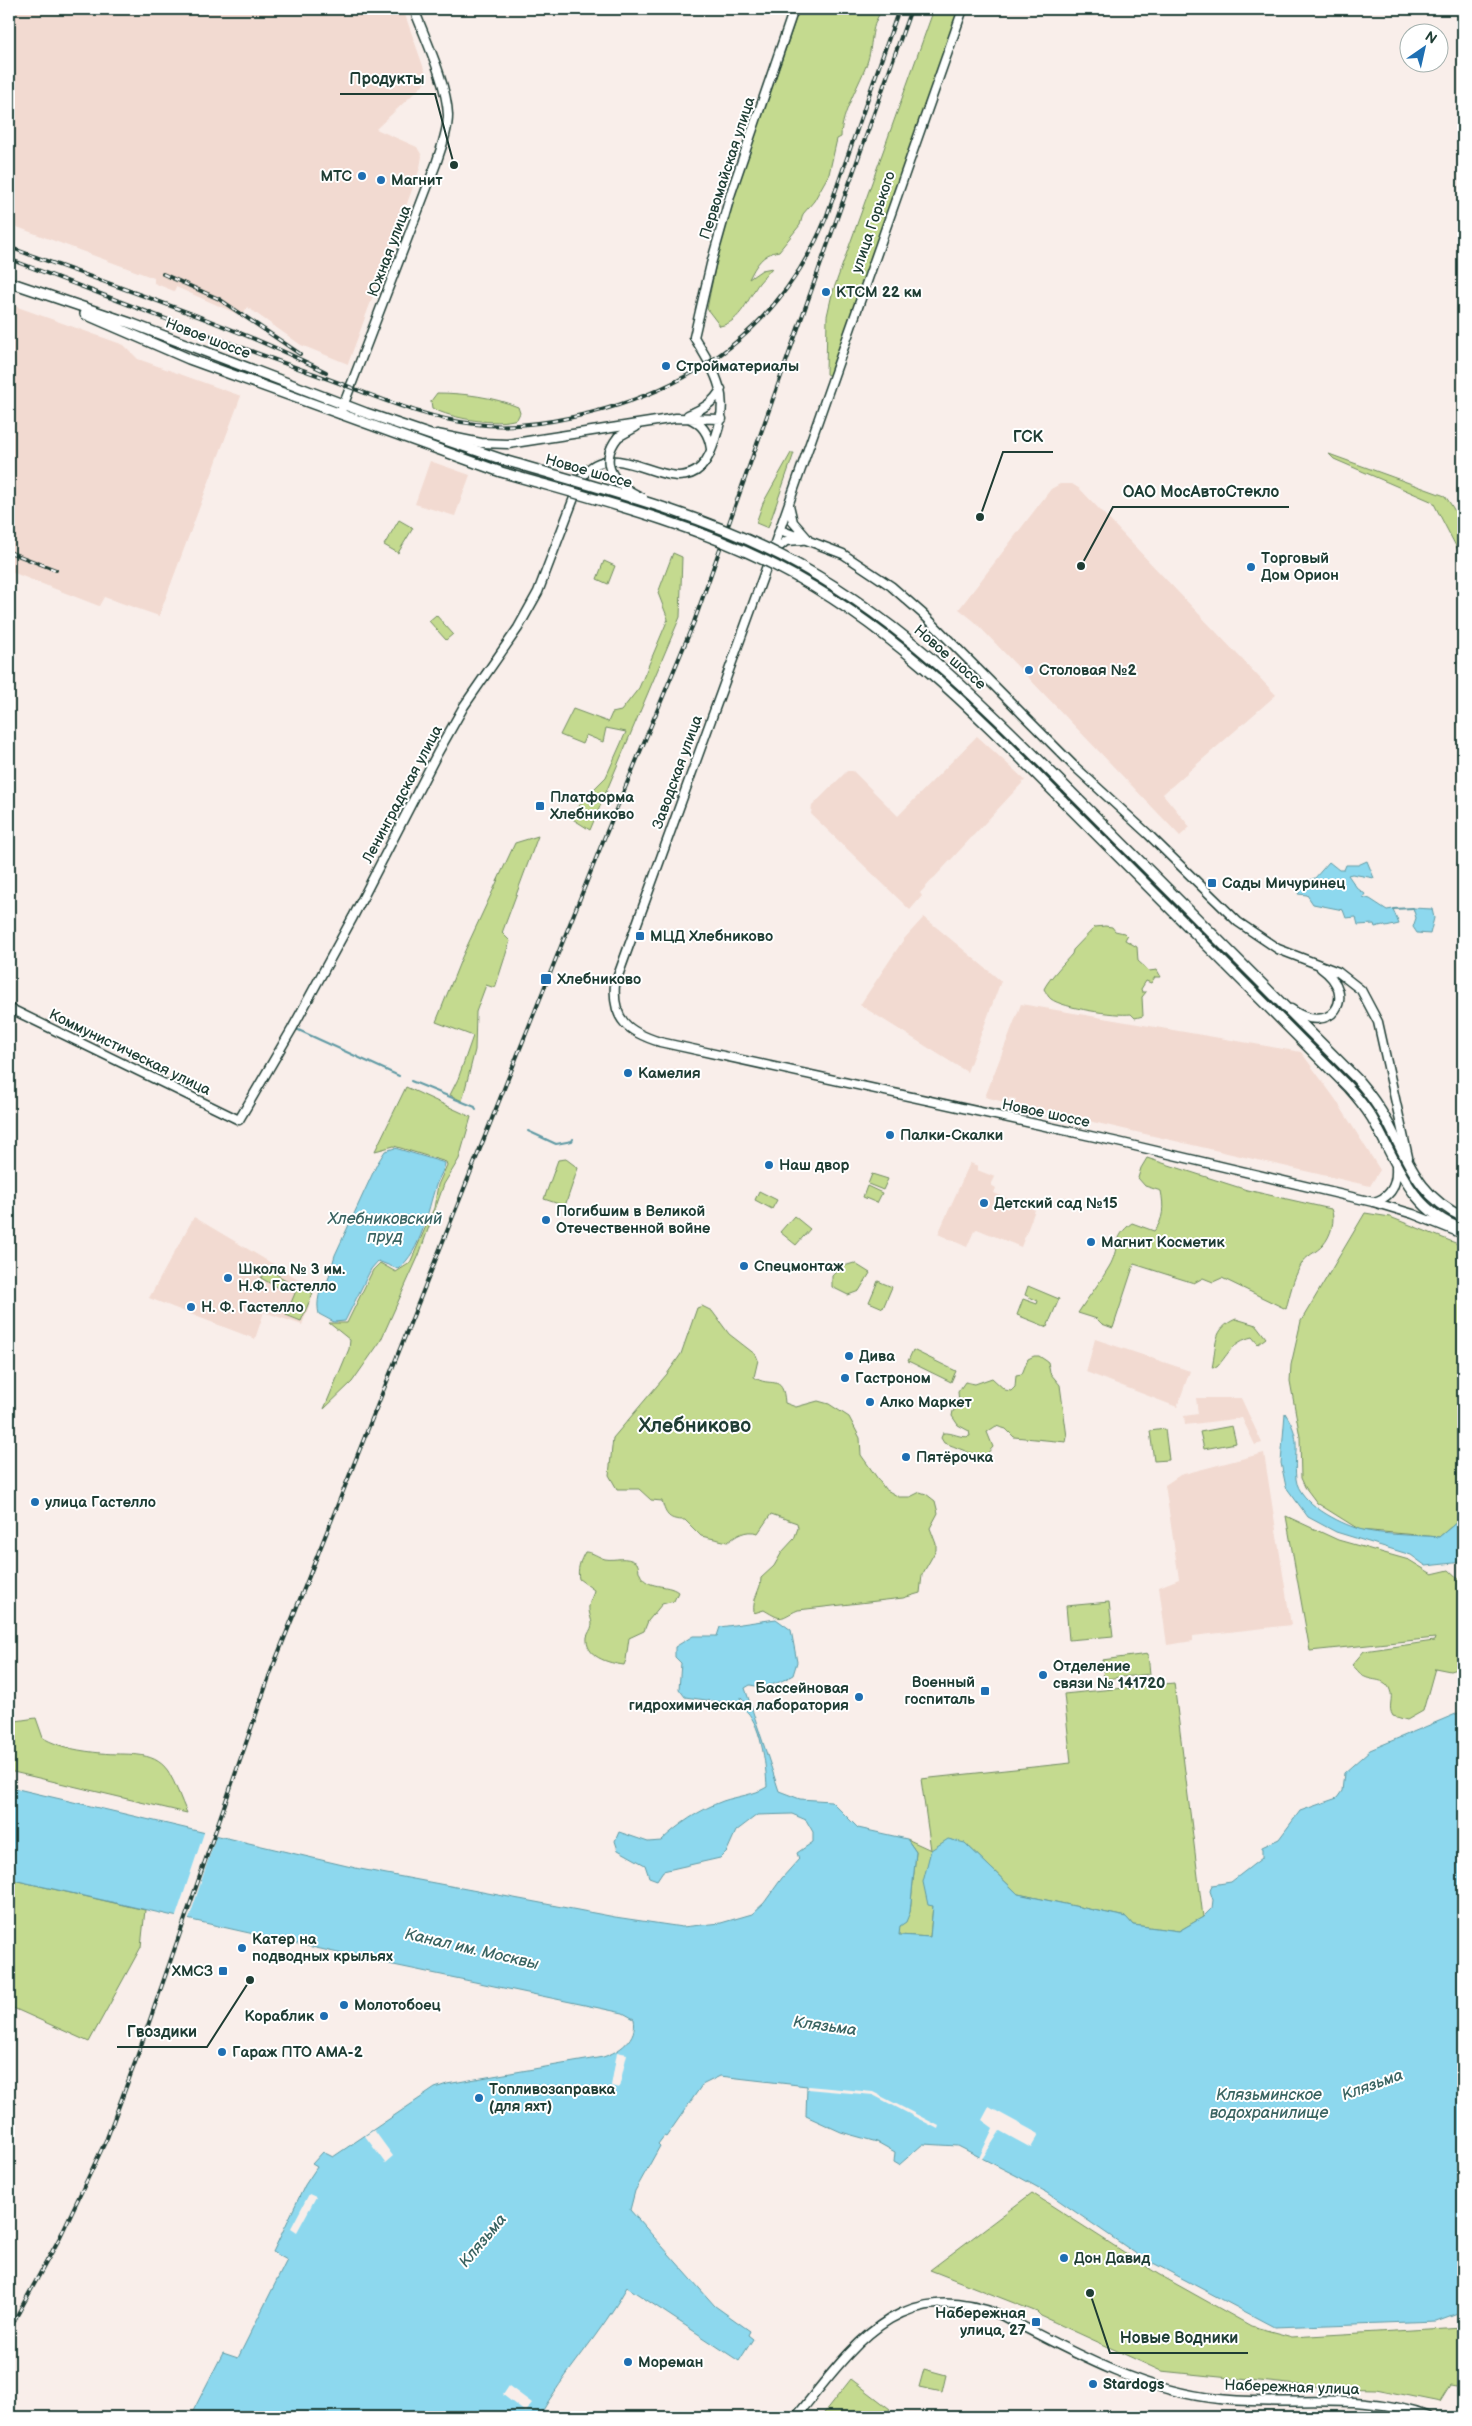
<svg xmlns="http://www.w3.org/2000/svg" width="1472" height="2426" viewBox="0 0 1472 2426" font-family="'Balsamiq Sans',sans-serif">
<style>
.built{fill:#f2dad1}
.green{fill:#c4da8f;stroke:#728c62}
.water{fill:#8dd8ee;stroke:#619aa4}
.pier{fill:#f9eeea}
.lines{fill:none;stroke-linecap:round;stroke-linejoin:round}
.stream{stroke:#619aa4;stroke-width:2}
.tertiary-casing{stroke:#1f3d34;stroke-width:11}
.secondary-casing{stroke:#1f3d34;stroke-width:12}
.tertiary{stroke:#fff;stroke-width:8}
.secondary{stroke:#fff;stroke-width:9}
.rail-casing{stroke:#1f3d34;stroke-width:4}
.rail{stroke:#fff;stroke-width:2;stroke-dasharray:5.5;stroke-linecap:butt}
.tertiary-bridge-casing{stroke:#1f3d34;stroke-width:11;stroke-linecap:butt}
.secondary-bridge-casing{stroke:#1f3d34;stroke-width:12;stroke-linecap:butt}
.tertiary-bridge{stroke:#fff;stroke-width:8}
.secondary-bridge{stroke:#fff;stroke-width:9}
.poi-dot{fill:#1f6fb2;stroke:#fff;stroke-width:2}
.labels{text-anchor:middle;stroke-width:4;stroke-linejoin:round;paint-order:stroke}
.street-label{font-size:15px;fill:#1f3d34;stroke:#fff}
.poi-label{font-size:15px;font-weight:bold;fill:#1f3d34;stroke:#fff;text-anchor:start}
.water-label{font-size:16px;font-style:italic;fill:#3a6462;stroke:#fff}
.district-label{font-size:20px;font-weight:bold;fill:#1f3d34;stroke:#fff}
.leader{fill:none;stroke:#1f3d34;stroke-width:2}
.callout-dot{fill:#1f3d34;stroke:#fff;stroke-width:2}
.callout-label{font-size:16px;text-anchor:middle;font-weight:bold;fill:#1f3d34;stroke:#fff;stroke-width:4;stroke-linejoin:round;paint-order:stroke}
</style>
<rect width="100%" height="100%" fill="#f9eeea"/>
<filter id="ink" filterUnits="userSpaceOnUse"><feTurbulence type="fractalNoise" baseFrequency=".02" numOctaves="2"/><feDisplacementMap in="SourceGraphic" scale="10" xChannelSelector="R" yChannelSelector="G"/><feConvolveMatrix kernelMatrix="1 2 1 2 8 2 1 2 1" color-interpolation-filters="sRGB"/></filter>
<g filter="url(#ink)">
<!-- built -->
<path class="built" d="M9 9H403L428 80 376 129 417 147 422 156 420 168 348 364 301 345 247 307 242 316 176 287 174 291 154 283V278L9 224Z
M9 304 124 345 138 359 241 396 159 616 104 597 99 606 9 571Z
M430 461 470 475 455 516 415 504Z
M1060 484H1072L1080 489 1276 695 1163 794 1190 827 1180 836 974 621 959 609 1051 489Z
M977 736 1025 780 920 893 922 896 910 910 811 814 812 806 847 771H853L898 816Z
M924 917 1001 981 967 1072 860 1005 904 939Z
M1021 1004 1301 1052 1336 1100 1380 1170 1370 1186 1015 1104 1016 1099 1009 1098 1008 1103 985 1097Z
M970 1163 978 1166 977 1170 995 1177 991 1185 996 1188 994 1193 1035 1210 1021 1247 977 1229 974 1231 967 1247 938 1234Z
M194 1217 315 1289 302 1325 264 1312 255 1339 149 1298Z
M1095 1339 1190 1371 1177 1407 1086 1372Z
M1196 1398H1241L1262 1443 1255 1445 1242 1418 1185 1425 1184 1416 1198 1414Z
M1264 1453 1291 1625 1193 1636V1641L1167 1645 1159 1587 1179 1579 1165 1485 1180 1475Z"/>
<!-- green -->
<path class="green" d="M799 9H883C870 25 873 42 868 60 861 83 841 112 841 137L837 139 829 174 814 201 803 214 800 225 779 251C762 254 756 265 749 279L762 270 772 268C768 273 763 278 759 283 748 298 741 322 720 326L707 309C715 268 723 226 737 186 757 127 780 69 799 9Z
M934 9H960L830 376 826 374 827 316 832 294Z
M437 393C463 393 494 397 518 407L520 413 517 419C496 426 452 419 432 408L431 401Z
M791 453H794L768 528 756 523 763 503Z
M1329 454 1445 496C1468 526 1463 547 1463 582L1460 554 1433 502 1334 459Z
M399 520 413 528 398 553 384 545Z
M673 553 682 557 680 617 590 830 571 818 584 799 606 777 626 732 606 728 603 742 586 735 582 744 560 735 573 709 608 722 612 713 621 711 639 688 668 619 658 593Z
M604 561 615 566 608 584 597 579Z
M436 615 453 634 446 640 429 621Z
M538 836 502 933 510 941 495 988 486 985 476 1012 475 1050 462 1101 450 1095 458 1079 473 1036 436 1022 462 957 515 843Z
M1105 926 1112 927 1115 931 1124 933 1127 936 1125 940 1137 947 1138 961 1149 971 1157 970 1161 977H1155L1151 983 1146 981 1141 989 1142 992H1146L1142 997 1143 1016 1135 1018 1131 1014C1115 1016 1063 1008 1051 999 1048 997 1046 992 1044 989 1048 980 1065 962 1072 954L1073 950 1095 927Z
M406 1087 471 1117 459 1159 444 1184 419 1255 380 1342 352 1382 324 1409 349 1349 350 1340 329 1323H347L373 1270 380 1263 396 1272 410 1263 434 1208 438 1185 447 1165 446 1162 394 1146 375 1151Z
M1147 1158 1247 1190 1331 1209C1336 1219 1331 1236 1323 1245 1316 1253 1306 1255 1301 1265 1293 1279 1290 1294 1286 1309L1222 1278 1213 1282 1203 1278 1194 1283 1134 1264 1113 1328 1102 1324 1097 1319 1078 1313C1088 1297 1100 1283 1109 1267 1120 1249 1112 1237 1132 1223L1154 1231C1164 1220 1164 1206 1161 1191L1145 1186 1138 1178 1141 1168Z
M566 1159 578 1168 565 1206 544 1199 558 1160Z
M872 1174 888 1179 883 1190 868 1184Z
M867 1186 882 1193 877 1203 863 1197Z
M759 1191 777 1200 772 1209 755 1200Z
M1365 1213 1390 1217 1463 1246V1520L1457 1522 1439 1537 1360 1530 1317 1503 1305 1487 1301 1478 1300 1437 1290 1381 1291 1365 1301 1321Z
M794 1216 810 1229 796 1245 780 1232Z
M854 1263 870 1273 859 1291 848 1295 832 1287V1276L841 1267Z
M267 1269 286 1280 280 1289 261 1278Z
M878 1281 892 1287 883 1308 869 1302Z
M298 1286 313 1293 301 1321 286 1315Z
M1028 1286 1059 1299 1047 1327 1017 1315 1023 1299 1037 1304 1038 1301 1025 1295Z
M702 1306 712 1311 729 1334 756 1355 758 1360 754 1377C770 1389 783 1372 785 1403L796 1407 818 1401 829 1404 849 1417 860 1438 861 1455 885 1489 899 1497H910L920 1492 926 1494 935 1501 938 1513 930 1528 936 1544V1550L922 1575 920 1593 903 1598 798 1610C779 1618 784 1622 764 1610L754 1613C752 1597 761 1591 761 1578L774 1566 782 1552 794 1539 798 1528 797 1523 771 1514 758 1533C745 1529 736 1536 728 1542L701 1536 685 1520C669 1520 666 1516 662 1501L651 1500 639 1489H617L609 1475 613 1438 667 1374 681 1354 697 1308Z
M1236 1319 1256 1325 1266 1338 1258 1344 1252 1337C1232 1342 1230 1352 1217 1367L1212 1368C1217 1345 1212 1329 1236 1319Z
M913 1350 956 1371 951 1382 908 1361Z
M1034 1356H1039L1048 1362 1050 1373 1060 1385 1067 1437 1066 1442 1014 1437 1006 1429 996 1426 987 1432 993 1447 985 1456C976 1457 955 1446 944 1443L941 1438 943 1433C953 1432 961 1439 970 1436L969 1431 958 1425 952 1416 953 1411 957 1408 959 1402 958 1392 965 1382 975 1384 992 1378 1005 1390 1011 1391 1015 1387 1016 1375 1022 1374 1028 1359Z
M1232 1426 1236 1443 1204 1449 1200 1432Z
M1165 1429 1169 1460 1154 1461 1150 1431Z
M1286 1516 1338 1540 1409 1560 1432 1574 1449 1570 1463 1583V1667L1450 1671 1435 1668 1423 1711 1407 1720 1393 1716C1387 1707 1394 1699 1390 1690 1385 1677 1373 1682 1363 1676 1359 1673 1356 1668 1352 1665L1364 1651 1434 1641 1435 1638 1310 1651Z
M585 1552C593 1552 598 1557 605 1559 616 1561 625 1555 637 1563 639 1566 638 1570 640 1574 647 1590 667 1583 678 1592L674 1601 662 1604 648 1621 644 1631 629 1638 626 1660 624 1665C608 1663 585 1657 587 1637 588 1633 591 1630 592 1625 592 1619 588 1612 589 1606 590 1600 593 1596 594 1590L579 1579C577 1569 580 1561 585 1552Z
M1109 1602 1113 1636 1069 1640 1066 1606Z
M1148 1654 1150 1674 1104 1679 1102 1660Z
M1174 1683 1203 1917 1179 1931 1133 1925 1126 1917 1018 1894 965 1843 933 1906 930 1937 898 1935 900 1926 910 1912 916 1852 907 1839 931 1850 921 1779 1071 1763 1064 1694Z
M36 1718 43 1738C61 1748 81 1751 101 1753 125 1756 153 1749 168 1771 176 1784 181 1800 187 1813L9 1771V1722Z
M9 1879 145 1910 141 1947 89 2042 9 2006Z
M1032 2193 1158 2274 1251 2326 1292 2337 1463 2327V2388L1450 2386 1440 2402 1376 2389 1328 2388 1161 2371 1041 2316 1037 2312 930 2270Z
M924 2369 946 2375 942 2392 919 2387Z
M851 2379 890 2409 883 2417H821Z"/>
<!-- water -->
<path class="water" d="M1367 861 1374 878 1352 874 1348 875 1357 888 1365 894 1363 897 1370 899 1387 910 1393 909 1399 924 1386 927 1383 925 1375 927 1374 924 1358 925 1356 917 1346 918 1343 910 1313 904 1307 895 1298 894 1307 881 1315 878 1329 862 1339 870H1344L1346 865H1358Z
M1413 908 1432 909 1434 918 1430 934 1417 933 1413 927 1416 918Z
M395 1148 445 1163C444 1171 439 1177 436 1185 427 1212 422 1250 398 1269L378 1261 371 1269 345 1321 334 1322 319 1314C316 1303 319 1287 328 1280L335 1255 377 1164 385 1151Z
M1285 1413C1303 1441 1293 1450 1296 1479 1299 1503 1339 1523 1359 1529 1378 1535 1418 1535 1439 1537L1457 1522 1463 1520V1562L1426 1566 1411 1555 1336 1532 1308 1517 1286 1487 1281 1463Z
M776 1619 791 1630 797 1662 793 1675C779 1683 766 1689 750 1685L745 1688 779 1791 800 1799 831 1801 858 1828 907 1839 916 1852 910 1912 906 1922 900 1926 899 1935 930 1937 933 1906 928 1905 923 1882 931 1850 948 1839 965 1843 1018 1894 1126 1917 1133 1925 1179 1931 1203 1917 1212 1908 1213 1900 1210 1891 1212 1885 1231 1882 1262 1858V1847L1279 1839 1300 1811 1337 1798 1342 1791 1344 1773 1370 1750 1463 1711V2311L1436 2321 1274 2327 1138 2255 1048 2193 1019 2177 958 2146 923 2144 899 2165 894 2162 895 2152 877 2142 841 2132 806 2116 807 2086 720 2076 702 2085 666 2137 664 2136 658 2144 660 2146 635 2191 630 2210 715 2306 750 2331 748 2335 753 2339 739 2361 627 2287C601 2334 564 2372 539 2417H190L223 2353 238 2358 287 2260 273 2252 305 2185 317 2167 312 2164 323 2152 333 2157 435 2088 447 2084 603 2057C619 2052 638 2039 634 2019L623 2013 365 1959 9 1879V1787L360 1869 615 1917 682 1927 721 1923 752 1914 764 1903 782 1878 799 1859 797 1853 813 1842V1832L806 1820 792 1814 757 1815 736 1831 727 1851 720 1858 663 1871 657 1880 649 1877 645 1865 618 1850 615 1841 619 1832 648 1842 661 1841C677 1825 701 1809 723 1801 738 1796 754 1795 767 1787 766 1765 761 1721 743 1708L744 1700 741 1697 740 1703 734 1704 685 1697 679 1689 681 1663 675 1657V1647L693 1636H717L720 1627Z"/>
<!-- pier -->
<path class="pier" d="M205 1830 217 1833 188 1922 175 1919Z
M617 2052 627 2054 619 2088 611 2086Z
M808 2086 873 2092 939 2126 938 2129 873 2095 807 2089Z
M989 2107 1039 2134 1031 2148 1000 2131 982 2159 979 2158 993 2128 982 2120Z
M374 2130 393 2156 385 2163 365 2136Z
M309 2194 316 2197 297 2232 291 2228Z
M509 2386 532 2403 525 2412 503 2395Z"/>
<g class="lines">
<!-- stream -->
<path class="stream" d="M1393 909 1413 908
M294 1028 399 1076
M411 1081 475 1107 476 1110
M528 1131 556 1144 572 1141 573 1139"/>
<defs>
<path id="tertiary" d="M963 9 764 574 615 984C612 1020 628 1032 660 1042L1118 1142 1373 1202 1413 1214 1463 1234
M340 414 436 164C441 148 448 131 448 115 447 84 425 38 414 9
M688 415C702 409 714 403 721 389
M688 418C702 423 709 434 711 449
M437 434 481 443 508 444 676 418 722 419
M618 437 636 427
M789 505 793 522 807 538
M780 530 843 554 891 586 923 614 1073 765 1148 834 1238 922 1278 949 1338 972 1361 990 1378 1022 1408 1157
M773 552 786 541 802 540
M9 1008 239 1120 292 1029 353 917 437 754 464 706 518 628 538 592 582 477C614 431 669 499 701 467 709 459 713 447 716 436 731 395 715 372 694 337L711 264 731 193 794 9
M1291 1009C1330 1038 1360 996 1321 968
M1373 1202C1390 1198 1397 1186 1396 1168
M796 2417C854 2346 898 2275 1001 2315 1070 2351 1141 2391 1219 2399 1289 2407 1363 2391 1429 2417"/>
<path id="secondary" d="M9 282 133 324 366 413 504 460
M85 314 189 359 501 472
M1070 791 1357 1079C1369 1093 1379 1107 1388 1123 1409 1163 1419 1197 1463 1217
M1062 800 1348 1087C1357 1097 1365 1107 1372 1118 1397 1162 1410 1211 1463 1229"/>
</defs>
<!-- tertiary casing -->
<use href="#tertiary" class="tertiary-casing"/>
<!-- secondary casing -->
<use href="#secondary" class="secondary-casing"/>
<!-- tertiary -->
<use href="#tertiary" class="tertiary"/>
<!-- secondary -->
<use href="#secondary" class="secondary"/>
<defs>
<path id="rail" d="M9 247C115 287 225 321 326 372
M9 259C112 298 215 339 320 376 371 394 421 418 475 424 508 428 541 424 573 417 690 392 779 331 826 218L899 9
M163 274 219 299 300 354
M9 552 56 570
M9 2330 59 2239 107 2138 136 2060 270 1674 603 841 694 622 911 9"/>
</defs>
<!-- rail casing -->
<use href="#rail" class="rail-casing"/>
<!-- rail -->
<use href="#rail" class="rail"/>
<defs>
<path id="tertiary-bridge" d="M618 437C596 465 616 486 643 498"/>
<path id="secondary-bridge" d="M504 460C598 488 694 511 782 556 895 614 981 702 1070 791
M501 472C594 499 689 522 776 566 888 623 974 711 1062 800"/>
</defs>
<!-- tertiary-bridge casing -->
<use href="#tertiary-bridge" class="tertiary-bridge-casing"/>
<!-- secondary-bridge casing -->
<use href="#secondary-bridge" class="secondary-bridge-casing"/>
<!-- tertiary-bridge -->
<use href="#tertiary-bridge" class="tertiary-bridge"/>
<!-- secondary-bridge -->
<use href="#secondary-bridge" class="secondary-bridge"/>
</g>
</g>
<!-- markers -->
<g class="poi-dot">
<circle cx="362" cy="176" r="5"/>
<circle cx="381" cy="180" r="5"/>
<circle cx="826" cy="292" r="5"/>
<circle cx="666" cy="366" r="5"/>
<circle cx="1251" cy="567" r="5"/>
<circle cx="1029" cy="670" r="5"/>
<rect x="535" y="801" width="10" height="10" rx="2.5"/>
<rect x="1207" y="878" width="10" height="10" rx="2.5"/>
<rect x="635" y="931" width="10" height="10" rx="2.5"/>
<rect x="540" y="973" width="12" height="12" rx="2.5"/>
<circle cx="628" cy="1073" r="5"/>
<circle cx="890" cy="1135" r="5"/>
<circle cx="769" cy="1165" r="5"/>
<circle cx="984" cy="1203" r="5"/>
<circle cx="546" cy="1220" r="5"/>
<circle cx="1091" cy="1242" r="5"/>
<circle cx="744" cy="1266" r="5"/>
<circle cx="228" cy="1278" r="5"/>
<circle cx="191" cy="1307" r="5"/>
<circle cx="849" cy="1356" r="5"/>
<circle cx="845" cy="1378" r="5"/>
<circle cx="870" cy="1402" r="5"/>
<circle cx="906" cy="1457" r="5"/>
<circle cx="35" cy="1502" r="5"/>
<circle cx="1043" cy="1675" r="5"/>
<rect x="980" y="1686" width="10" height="10" rx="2.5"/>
<circle cx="859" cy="1697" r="5"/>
<circle cx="242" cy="1948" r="5"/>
<rect x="218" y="1966" width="10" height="10" rx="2.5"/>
<circle cx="344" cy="2005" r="5"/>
<circle cx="324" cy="2016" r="5"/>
<circle cx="222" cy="2052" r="5"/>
<circle cx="479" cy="2098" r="5"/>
<circle cx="1064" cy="2258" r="5"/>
<rect x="1031" y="2317" width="10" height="10" rx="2.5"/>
<circle cx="628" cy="2362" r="5"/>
<circle cx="1093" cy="2384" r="5"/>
</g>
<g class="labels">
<!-- street labels -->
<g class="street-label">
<text transform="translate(727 168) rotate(-72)" y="5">Первомайская улица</text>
<text transform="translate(873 222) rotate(-71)" y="5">улица Горького</text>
<text transform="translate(389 251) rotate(-69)" y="5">Южная улица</text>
<text transform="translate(208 338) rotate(21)" y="5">Новое шоссе</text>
<text transform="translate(589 471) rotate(16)" y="5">Новое шоссе</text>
<text transform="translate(950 657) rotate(41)" y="5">Новое шоссе</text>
<text transform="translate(677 772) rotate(-70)" y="5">Заводская улица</text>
<text transform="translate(402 794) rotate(-62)" y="5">Ленинградская улица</text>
<text transform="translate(130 1052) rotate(26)" y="5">Коммунистическая улица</text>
<text transform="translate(1046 1113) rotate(12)" y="5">Новое шоссе</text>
<text transform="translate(1292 2387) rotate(2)" y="5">Набережная улица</text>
</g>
<!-- poi labels -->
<g class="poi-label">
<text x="352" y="181" text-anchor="end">МТС</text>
<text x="391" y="185">Магнит</text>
<text x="836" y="297">КТСМ 22 км</text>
<text x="676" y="371">Стройматериалы</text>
<text x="1261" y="563">Торговый<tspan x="1261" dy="17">Дом Орион</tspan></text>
<text x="1039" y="675">Столовая №2</text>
<text x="550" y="802">Платформа<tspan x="550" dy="17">Хлебниково</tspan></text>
<text x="1222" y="888">Сады Мичуринец</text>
<text x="650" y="941">МЦД Хлебниково</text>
<text x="557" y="984">Хлебниково</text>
<text x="638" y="1078">Камелия</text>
<text x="900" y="1140">Палки-Скалки</text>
<text x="779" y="1170">Наш двор</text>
<text x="994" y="1208">Детский сад №15</text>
<text x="556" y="1216">Погибшим в Великой<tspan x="556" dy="17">Отечественной войне</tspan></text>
<text x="1101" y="1247">Магнит Косметик</text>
<text x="754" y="1271">Спецмонтаж</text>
<text x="238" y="1274">Школа № 3 им.<tspan x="238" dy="17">Н.Ф. Гастелло</tspan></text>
<text x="201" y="1312">Н. Ф. Гастелло</text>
<text x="859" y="1361">Дива</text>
<text x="855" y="1383">Гастроном</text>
<text x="880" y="1407">Алко Маркет</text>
<text x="916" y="1462">Пятёрочка</text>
<text x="45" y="1507">улица Гастелло</text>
<text x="1053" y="1671">Отделение<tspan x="1053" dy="17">связи № 141720</tspan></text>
<text x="975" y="1687" text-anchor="end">Военный<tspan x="975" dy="17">госпиталь</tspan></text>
<text x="849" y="1693" text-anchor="end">Бассейновая<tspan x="849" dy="17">гидрохимическая лаборатория</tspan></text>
<text x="252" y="1944">Катер на<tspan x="252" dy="17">подводных крыльях</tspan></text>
<text x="213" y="1976" text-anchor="end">ХМСЗ</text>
<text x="354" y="2010">Молотобоец</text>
<text x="314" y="2021" text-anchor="end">Кораблик</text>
<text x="232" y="2057">Гараж ПТО АМА-2</text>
<text x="489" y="2094">Топливозаправка<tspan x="489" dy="17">(для яхт)</tspan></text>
<text x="1074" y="2263">Дон Давид</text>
<text x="1026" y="2318" text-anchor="end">Набережная<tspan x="1026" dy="17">улица, 27</tspan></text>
<text x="638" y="2367">Мореман</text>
<text x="1103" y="2389">Stardogs</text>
</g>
<!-- water labels -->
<g class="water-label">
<text x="385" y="1224">Хлебниковский<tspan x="385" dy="18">пруд</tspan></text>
<text transform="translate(472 1948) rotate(13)" y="6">Канал им. Москвы</text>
<text transform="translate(825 2025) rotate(8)" y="6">Клязьма</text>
<text transform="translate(1372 2084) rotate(-20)" y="6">Клязьма</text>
<text x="1269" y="2100">Клязьминское<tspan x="1269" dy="18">водохранилище</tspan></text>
<text transform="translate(482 2240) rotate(-50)" y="6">Клязьма</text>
</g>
<!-- district labels -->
<g class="district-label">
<text x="695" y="1432">Хлебниково</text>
</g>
</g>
<!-- callouts -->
<path class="leader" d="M454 165L435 94H340M980 517L1003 452H1053M1081 566L1113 507H1289M250 1980L207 2047H117M1090 2293L1110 2353H1248"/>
<g class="callout-dot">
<circle cx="454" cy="165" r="5"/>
<circle cx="980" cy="517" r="5"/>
<circle cx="1081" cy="566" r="5"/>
<circle cx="250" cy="1980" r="5"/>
<circle cx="1090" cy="2293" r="5"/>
</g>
<g class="callout-label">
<text x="387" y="84">Продукты</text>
<text x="1028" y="442">ГСК</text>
<text x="1201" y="497">ОАО МосАвтоСтекло</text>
<text x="162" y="2037">Гвоздики</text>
<text x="1179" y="2343">Новые Водники</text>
</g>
<!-- margin -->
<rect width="1472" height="2426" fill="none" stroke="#fff" stroke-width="30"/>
<rect x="15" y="15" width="1442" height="2396" fill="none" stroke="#1f3d34" stroke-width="2" filter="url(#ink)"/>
<!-- north arrow -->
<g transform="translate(1424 48) rotate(34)"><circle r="24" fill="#ffffff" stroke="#a5b1ae"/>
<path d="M0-4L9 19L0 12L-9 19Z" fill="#1f6fb2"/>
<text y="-8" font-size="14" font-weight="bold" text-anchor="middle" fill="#1f3d34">N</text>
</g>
</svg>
